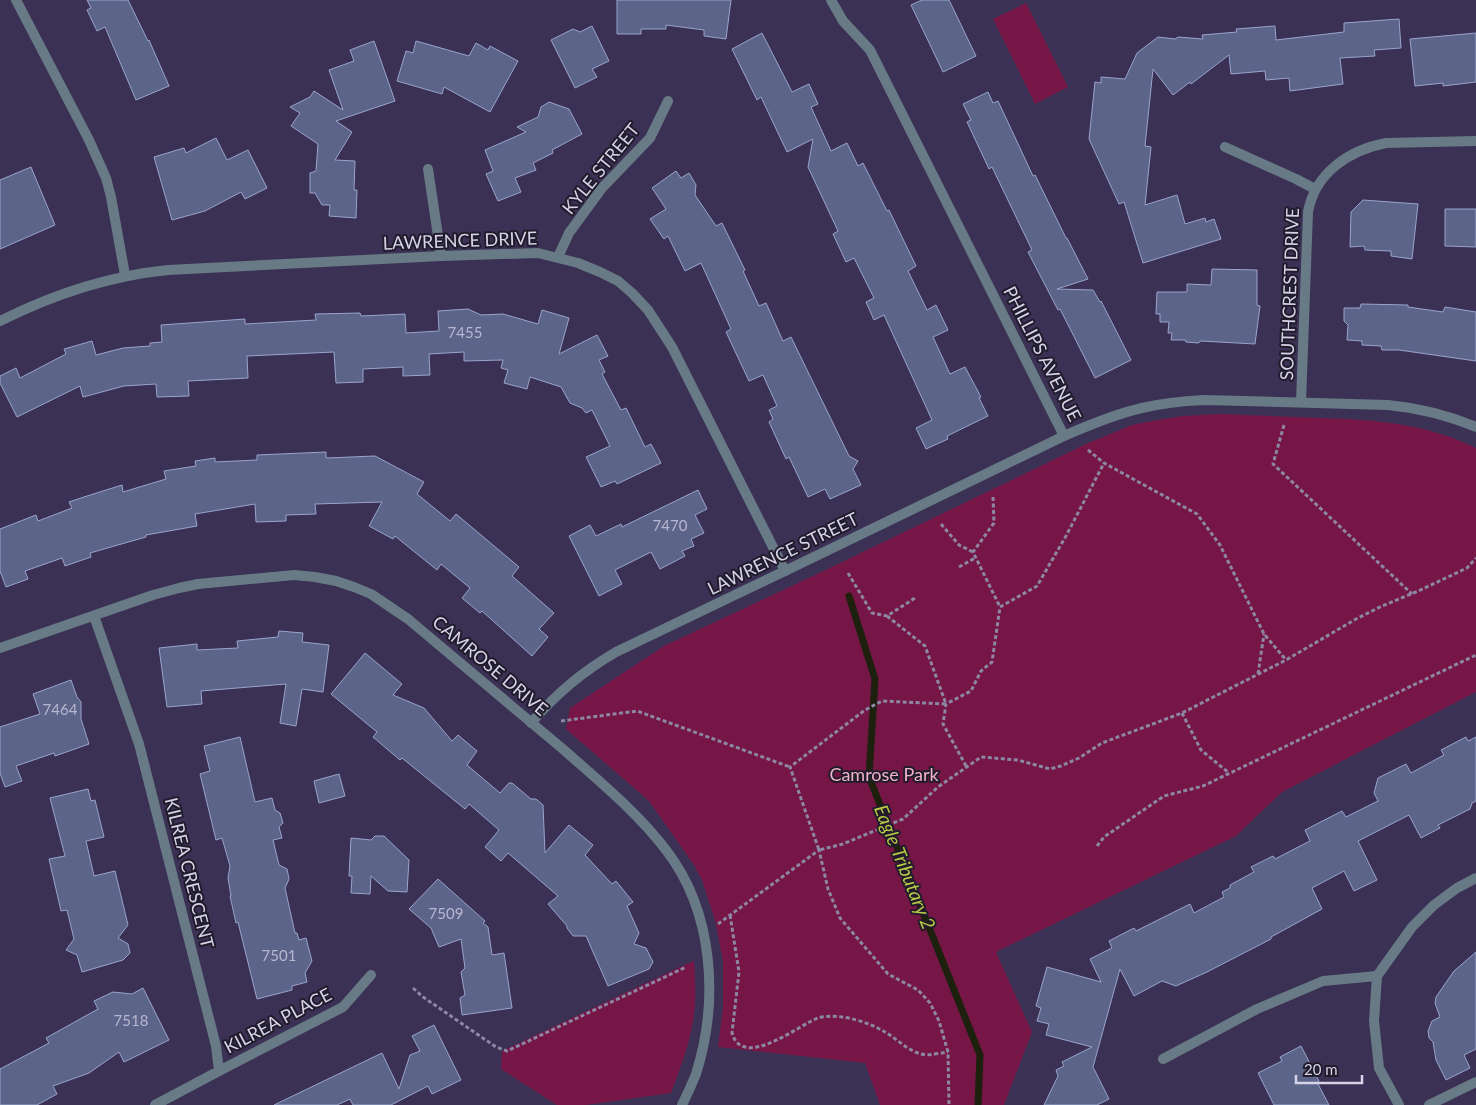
<svg xmlns="http://www.w3.org/2000/svg" width="1476" height="1105" viewBox="0 0 1476 1105" font-family="Lato,sans-serif">
<style>
.green{fill:#751646}
.lines{fill:none;stroke-linecap:round;stroke-linejoin:round}
.stream{stroke:#1d200d;stroke-width:7}
.building{fill:#5c648a;stroke:#9aa4cd}
.path{stroke:#8d87a3;stroke-width:3;stroke-dasharray:4 2.5;stroke-linecap:butt}
.service{stroke:#687a85;stroke-width:10}
.minor{stroke:#687a85;stroke-width:10}
.tertiary{stroke:#687a85;stroke-width:10}
.labels{text-anchor:middle;stroke-width:4;stroke-linejoin:round;paint-order:stroke}
.number-label{font-size:15px;fill:#b8b6d0}
.street-label{font-size:18px;fill:#d6d2e8;stroke:#201c2c}
.park-label{font-size:18px;fill:#f0b2c9;stroke:#201c2c}
.water-label{font-size:19px;font-style:italic;fill:#bbc946;stroke:#201c2c}
</style>
<rect width="100%" height="100%" fill="#3a3154"/>
<!-- green -->
<path class="green" d="M1026 3 1068 87 1035 104 993 19Z
M1221 414C1254 415 1287 417 1320 418 1377 420 1424 423 1476 448V692L1282 792 1236 836 996 952 1032 1032 1004 1105H880L865 1063 718 1047 723 1007V961L715 920 702 880 694 865 649 801 566 729 570 708 664 646 834 566 1086 444 1132 425 1152 421 1182 416Z
M694 961C695 975 696 990 695 1004 693 1035 682 1064 671 1093L586 1105H557L501 1069 502 1051 680 967Z"/>
<g class="lines">
<!-- stream -->
<path class="stream" d="M849 596 875 679 869 777 980 1055 978 1105"/>
</g>
<!-- building -->
<path class="building" d="M87 0H128L148 41 149 40 169 86 136 100 105 27 97 31 87 10 91 8Z
M617 0H731L726 39 704 36V30L666 25V29H641V34H617Z
M922 0H949L976 56 943 72 911 5Z
M1399 19 1401 48 1374 50 1375 56 1340 58 1343 84 1290 91 1289 78 1266 80 1265 71 1231 74 1229 55 1191 84 1190 82 1173 95 1153 69 1145 146 1151 147 1145 205 1177 195 1185 224 1205 218 1206 222 1214 219 1221 239 1143 263 1124 202 1119 204 1089 139 1095 82 1101 83V77L1125 79 1137 53 1158 37 1175 39 1178 37 1203 39 1202 35 1237 32 1236 29 1275 26 1276 40 1344 32V23Z
M592 26 609 61 592 69 597 77 575 88 551 40 573 29 580 32Z
M762 33 792 92 809 84 818 104 811 107 831 151 847 143 858 166 863 163 887 211 889 210 916 266 908 271 927 310 936 305 948 330 933 337 950 374 965 367 981 397 979 398 988 416 947 436 948 439 926 449 916 428 932 420 884 315 874 320 866 302 874 298 854 258 846 262 833 234 838 231 808 167 813 139 787 152 761 97 757 100 732 49Z
M1476 33V82L1443 86V83L1415 86 1410 39Z
M374 41 395 101 336 121 352 132 335 160 355 161 354 190H357L356 218 329 216 330 205H322L315 193H310V173L316 171 318 144 291 126 300 113 290 107 310 97 314 91 343 110 329 70 354 61 350 50Z
M416 41 469 56 476 43 488 50 490 46 518 61 490 112 444 87 442 94 397 81 406 51 413 53Z
M988 92 993 103 998 101 1033 176 1035 175 1066 238H1067L1088 279 1057 289 1093 290 1100 302 1101 301 1131 360 1095 378 1060 309 1058 310 1028 252 1032 250 992 167 989 169 967 122 971 120 963 104Z
M549 102 569 109 582 134 552 150 553 153 533 163 536 170 515 178 521 192 498 201 486 174 493 171 485 150 526 132 517 127 538 117 541 107Z
M216 138 227 160 248 150 267 188 245 199 241 192 205 211 172 220 154 157 184 148 186 153Z
M31 167 55 225 0 249V180Z
M676 171 681 178 689 173 696 185 695 195 716 226 722 223 745 270 743 271 759 306 766 303 783 341 791 337 849 456 858 461 853 469 861 485 830 499 825 489 808 497 789 457 786 459 769 422 773 419 769 410 777 406 763 375 749 381 726 332 731 329 701 263 685 271 668 236 664 239 650 219 666 209 652 188Z
M1363 200 1418 204 1412 259 1391 256V251L1365 250 1364 246 1350 247 1351 212Z
M1445 209H1476V247L1445 246Z
M1212 269 1257 270V305L1260 306 1255 344 1201 341 1198 343 1186 342 1185 340H1171L1172 333H1168L1169 322H1160V314H1156L1157 292H1187V284L1211 285Z
M1361 304 1408 305V307L1443 312 1445 307 1476 312V361L1399 350H1382L1381 346 1362 345V341L1347 340 1348 325 1344 321V308H1360Z
M468 309 481 315 503 314 538 324 542 310 569 318 559 354 597 335 608 356 599 360 605 372 602 374 621 410 626 408 645 447 651 444 661 463 617 484 615 481 601 487 586 457 610 446 592 410 586 413 582 408 570 403 561 387 530 377 527 389 504 383 508 370 501 368 503 360 464 361V352L429 354 430 375 403 376V367L363 369V382L336 383 334 352 247 356 248 378 188 381 189 396 157 397 156 384 124 386 83 397 80 386 17 417 0 383V376L16 368 20 378 66 354 64 349 92 341 96 355 123 348 150 346V343L162 342 161 325 245 319V324L316 320 315 314 360 313 361 316 405 314 406 333 439 331 438 311Z
M326 452V458L375 456 424 482 417 494 450 521 456 514 519 567 512 576 554 613 539 629 548 637 532 656 482 611 480 613 462 598 470 588 441 564 437 570 395 536 393 539 369 526 382 502 315 504 316 514 286 515V521L256 522 255 504 195 514 197 526 146 535V537L90 553 91 557 65 566 62 558 25 571 28 579 6 587 0 571V529L36 515 38 521 72 508 69 502 87 496 122 485 123 492 166 479 164 471 196 466 195 461 215 458V462L257 460V455Z
M698 490 707 509 695 515 704 533 691 539 694 546 682 551 685 556 660 569 651 552 615 570 622 584 599 596 569 536 590 525 596 536 621 524 622 527Z
M279 631 303 633 302 642 329 645 323 692 302 689 296 726 280 723 286 684 201 691 202 704 167 707 159 648 197 644V650L238 648 237 641 278 637Z
M365 653 402 684 393 695 424 708 452 741 458 735 477 751 467 765 500 793 509 783H512L531 799H536L543 805 545 853 569 825 593 845 585 855 612 884 616 881 633 902 627 906 639 933 634 944 646 948 653 962 649 969 608 986 586 936H573L567 928V926L548 904 558 896 508 853 501 861 485 847 499 830 469 804 465 809 402 758 400 760 373 737 377 732 331 694Z
M71 680 77 697 81 702V719L89 744 55 756 54 753 16 766 22 781 5 787 0 773V727L40 714 33 694Z
M240 737 255 802 272 798 275 810 280 813 283 823 279 827 282 838 273 840 279 865 287 869 289 879 285 888 295 933H297L299 940 306 938 312 961 305 973 307 982 292 986V990L257 999 238 922 236 923 230 896H231L228 878 230 866 222 838 216 840 200 774 210 771 204 746Z
M1466 737 1468 741 1476 737V801L1472 803 1470 809 1438 825 1440 828 1421 838 1409 815 1358 841 1377 880 1354 891 1344 871 1312 888 1322 909 1271 937V939L1207 972 1176 986 1162 981 1134 996 1120 969 1093 1067 1109 1099 1097 1105H1044L1058 1076 1056 1070 1064 1066 1062 1062 1092 1047 1046 1035 1049 1024 1037 1021 1041 1008 1036 1006 1047 967 1101 982 1090 959 1112 948 1109 941 1134 928 1136 931 1190 904 1194 913 1224 897 1222 892 1230 888V885L1254 872 1251 867 1273 856 1275 859 1310 841 1305 830 1342 811 1346 817 1378 801 1374 793 1378 778 1406 764 1411 773 1444 755 1441 750Z
M339 774 345 796 319 803 314 781Z
M88 789 91 801 95 800 104 837 86 841 94 876 115 871 128 925 118 938 128 944 130 953 123 960 82 972 77 955 66 950 74 939 67 910 61 911 49 859 65 856 50 798Z
M375 836H384L409 860 407 892 388 891 371 876 370 894 351 893 352 876H349L351 838 371 840Z
M438 879 485 921 483 923 488 927 492 955 504 953 512 1008 462 1015 460 998 465 995 461 972 465 968 461 939 439 947 431 928 409 909Z
M1476 952V1049L1464 1055 1470 1068 1446 1080 1436 1060 1433 1042 1429 1038 1428 1031 1432 1021 1440 1017 1435 1003 1436 997 1454 971Z
M143 988 169 1040 124 1062 119 1052 89 1073 53 1086 57 1094 37 1105H0V1069L49 1043 46 1038 98 1009 94 1001 113 992 132 994Z
M434 1025 461 1080 432 1094 428 1086 391 1105H353L350 1099 337 1105H274L382 1053 399 1089 410 1055 420 1051 412 1036Z
M1301 1046 1319 1081 1317 1082 1329 1105H1274L1258 1073 1282 1061 1280 1057Z"/>
<g class="lines">
<!-- path -->
<path class="path" d="M1284 425 1273 464 1412 594
M1088 450 1104 463 1197 514 1220 545 1264 634 1286 660
M993 497 994 523 973 552 1000 607
M941 524 959 545 973 552
M959 567 975 558
M848 573 872 613 887 616 915 598
M887 616 925 646 946 704 882 701 865 710 790 767 819 850 843 844 903 819 938 787 981 757 1018 760 1050 769 1061 766 1079 758 1102 743 1182 713 1286 660 1356 619 1382 606 1416 592 1467 568 1476 558
M1258 674 1264 634
M1182 713 1201 750 1229 773
M561 721 637 711 790 767
M966 766 943 724 946 704 971 691 981 671 992 662 1000 607 1037 586 1066 536 1104 463
M1097 846 1104 837 1164 796 1203 786 1476 655
M730 915 739 972 732 1033C743 1071 800 1024 818 1018 837 1012 869 1022 885 1032 897 1039 907 1050 921 1054 929 1056 940 1053 948 1052
M718 924 819 850 828 889 840 918 888 974 918 990 930 1003 939 1021 948 1052 949 1105
M413 988 423 997 496 1047 507 1051 686 967"/>
<!-- service -->
<path class="service" d="M1429 1105 1476 1082"/>
<!-- minor -->
<path class="minor" d="M16 0 89 140 106 178 111 197 125 275
M831 0 843 21 870 50 1064 436
M1225 147 1296 179 1315 189
M428 169 441 256
M558 257 569 233 602 188 650 138 668 101
M1301 402 1308 212C1315 173 1349 150 1386 143L1476 141
M94 616 139 744 216 1046 219 1071 155 1105
M0 648 153 595 179 588 198 584 294 575 315 577 336 581 354 587 371 594 408 619C460 663 512 706 564 750 600 782 637 812 666 850 714 912 719 1001 696 1074 692 1084 687 1095 682 1105
M531 723C557 693 582 672 616 652L785 571
M1163 1059 1257 1009 1323 981 1377 976
M219 1071 343 1007 371 975"/>
<!-- tertiary -->
<path class="tertiary" d="M0 321C54 294 108 276 168 270L441 256 538 253 578 263 600 272 618 281 632 293 648 310 672 347 785 571 1064 436C1089 425 1115 414 1142 408 1163 403 1183 401 1204 400L1388 405C1419 408 1447 415 1476 427
M1399 1105 1379 1068 1374 1021 1377 976 1412 927 1434 905 1457 888 1476 878"/>
</g>
<g class="labels">
<!-- number labels -->
<g class="number-label">
<text x="465" y="338">7455</text>
<text x="670" y="531">7470</text>
<text x="60" y="715">7464</text>
<text x="446" y="919">7509</text>
<text x="279" y="961">7501</text>
<text x="131" y="1026">7518</text>
</g>
<!-- street labels -->
<g class="street-label">
<text transform="translate(601 169) rotate(-51)" y="6">KYLE STREET</text>
<text transform="translate(460 241) rotate(-2)" y="6">LAWRENCE DRIVE</text>
<text transform="translate(1290 294) rotate(-88)" y="6">SOUTHCREST DRIVE</text>
<text transform="translate(1042 354) rotate(63)" y="6">PHILLIPS AVENUE</text>
<text transform="translate(783 554) rotate(-26)" y="6">LAWRENCE STREET</text>
<text transform="translate(490 666) rotate(40)" y="6">CAMROSE DRIVE</text>
<text transform="translate(189 873) rotate(76)" y="6">KILREA CRESCENT</text>
<text transform="translate(278 1021) rotate(-28)" y="6">KILREA PLACE</text>
</g>
<!-- park labels -->
<g class="park-label">
<text x="884" y="781">Camrose Park</text>
</g>
<!-- water labels -->
<g class="water-label">
<text transform="translate(905 867) rotate(68)" y="7">Eagle Tributary 2</text>
</g>
</g>
<!-- scale -->
<path d="M1296 1075v8h66v-8" fill="none" stroke="#d6d2e8" stroke-width="2.5"/>
<text x="1304" y="1075" font-size="15" fill="#d6d2e8" stroke="#201c2c" stroke-width="4" paint-order="stroke">20 m</text>
</svg>
